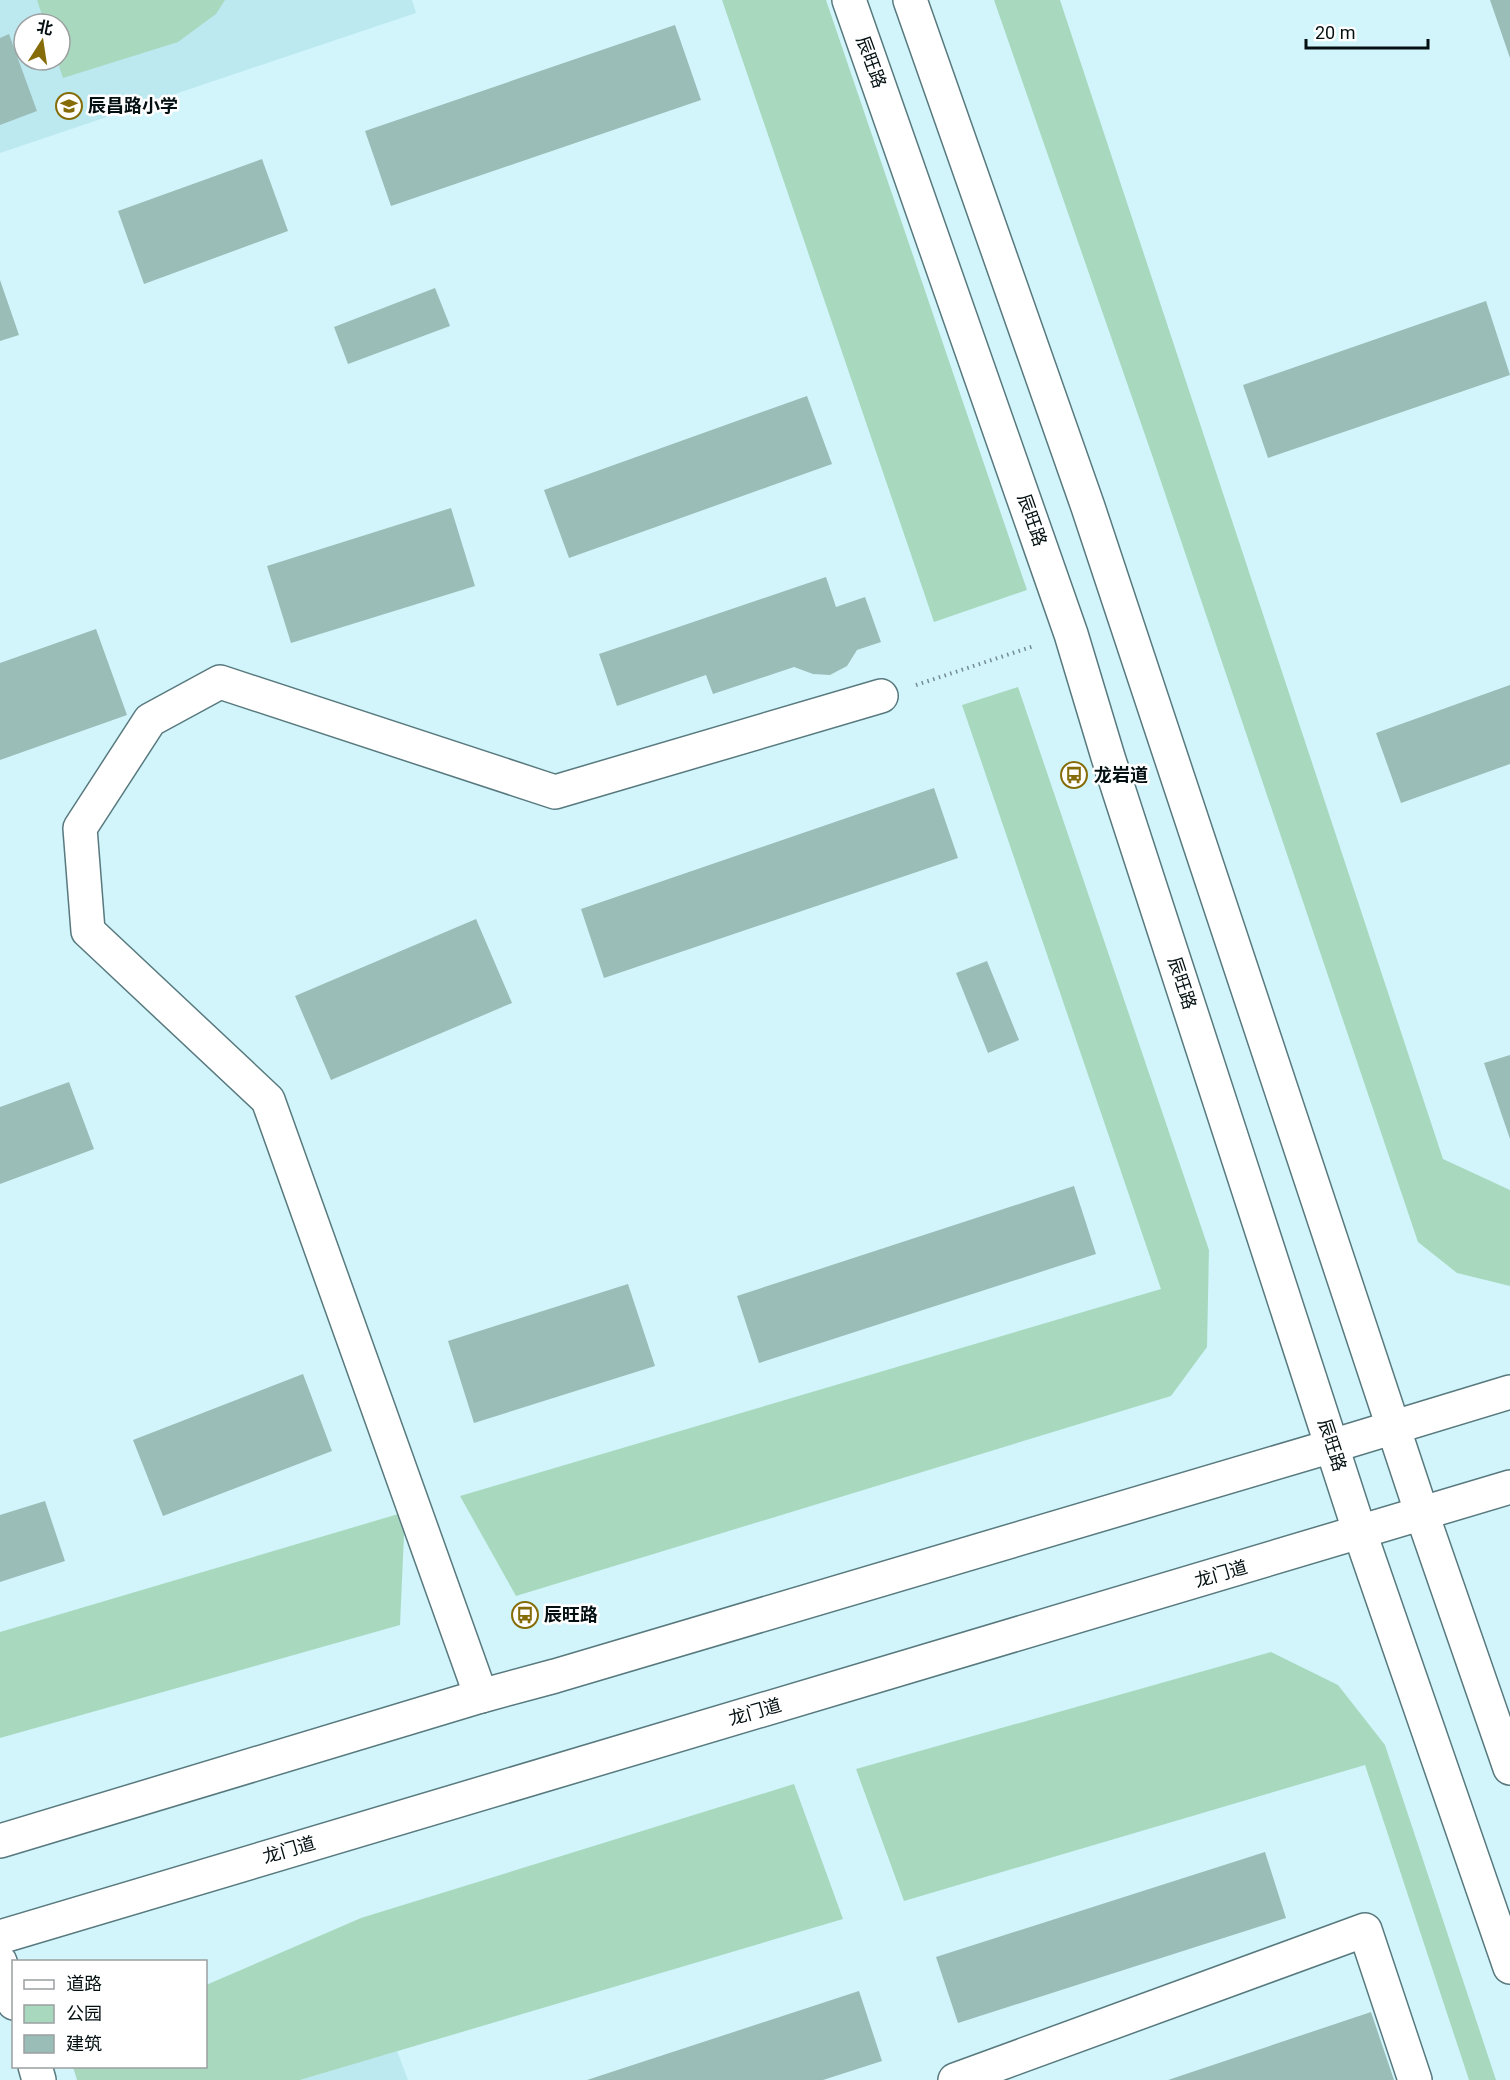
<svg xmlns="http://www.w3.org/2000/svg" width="1510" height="2080" viewBox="0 0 1510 2080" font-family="Roboto,'Noto Sans SC',sans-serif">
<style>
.built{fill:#bce9f0;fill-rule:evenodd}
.green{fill:#a8d9bf}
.building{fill:#9abdb7}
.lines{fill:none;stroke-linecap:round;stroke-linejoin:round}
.minor-casing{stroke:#58797e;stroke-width:36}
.major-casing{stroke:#58797e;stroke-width:36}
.path{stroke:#748d92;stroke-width:4;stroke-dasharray:1.5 4.5;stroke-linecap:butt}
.minor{stroke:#fff;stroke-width:33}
.major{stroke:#fff;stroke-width:33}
.labels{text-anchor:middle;stroke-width:5;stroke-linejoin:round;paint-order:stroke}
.street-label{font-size:18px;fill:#041012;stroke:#fff}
.poi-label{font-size:18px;font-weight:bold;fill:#041012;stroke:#fff;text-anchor:start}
</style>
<rect width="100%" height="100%" fill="#d1f5fb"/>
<!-- built -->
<path class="built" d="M0 0H412L416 13 0 153ZM24 24H60V60H24Z
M397 2051 408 2080H300Z"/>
<!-- green -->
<path class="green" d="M37 0H225L216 14 178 42 63 78 57 60H60V24H45Z
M722 0H826L1027 590 934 622Z
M994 0H1060L1443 1159 1510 1190V1286L1457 1273 1418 1242 1152 455Z
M1018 687 1209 1250 1207 1347 1171 1396 516 1596 460 1496 1161 1289 962 705Z
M405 1512 400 1625 0 1738V1632Z
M1271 1652 1338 1685 1385 1745 1496 2080H1469L1365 1765 904 1901 856 1769Z
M794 1784 843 1919 300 2080H77L73 2067 206 2066V1985L361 1918Z"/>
<!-- building -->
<path class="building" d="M1490 0H1510V58Z
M675 25 701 100 391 206 365 131Z
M9 34 37 111 0 125V38Z
M262 159 288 231 144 284 118 211Z
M0 280 19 335 0 341Z
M435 288 450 326 348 364 334 327Z
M1486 301 1510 375 1268 458 1243 385Z
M807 396 832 464 569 558 544 490Z
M451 508 475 586 291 643 267 566Z
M826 577 836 607 865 597 881 642 857 650 847 666 830 675 813 674 794 667 713 694 706 675 617 706 599 654Z
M96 629 127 715 0 760V663Z
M1510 685V764L1401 803 1376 733Z
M934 788 958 858 604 978 581 909Z
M476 919 512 1003 331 1080 295 996Z
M987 961 1019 1040 988 1053 956 973Z
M1510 1055V1139L1484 1063Z
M69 1082 94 1149 0 1184V1107Z
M1074 1186 1096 1254 759 1363 737 1296Z
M628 1284 655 1366 474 1423 448 1341Z
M303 1374 332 1451 163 1516 133 1440Z
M45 1501 65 1561 0 1582V1515Z
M1265 1852 1286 1918 958 2023 936 1957Z
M859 1991 882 2061 823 2080H587Z
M1371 2012 1394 2080H1168Z"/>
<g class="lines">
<defs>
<path id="minor" d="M849 0 1071 634 1108 757 1360 1533 1510 1967
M910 0 1088 507 1422 1514 1510 1768
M481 1696 268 1100 88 931 80 828 150 720 220 682 555 792 881 696
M0 1962 14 2003
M35 2066 39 2080
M955 2080 1365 1930 1415 2080"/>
<path id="major" d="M0 1841 481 1696 555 1676 1332 1446 1510 1392
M0 1937 1510 1487"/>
</defs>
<!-- minor casing -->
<use href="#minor" class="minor-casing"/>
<!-- major casing -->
<use href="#major" class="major-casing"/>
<!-- path -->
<path class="path" d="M916 685 1034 646"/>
<!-- minor -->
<use href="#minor" class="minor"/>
<!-- major -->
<use href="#major" class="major"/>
</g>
<!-- icons -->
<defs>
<symbol id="school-ring" viewBox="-11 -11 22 22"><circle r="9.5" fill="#fff" stroke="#856c08" stroke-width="1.5"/><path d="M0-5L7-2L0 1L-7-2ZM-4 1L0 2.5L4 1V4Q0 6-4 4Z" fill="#856c08"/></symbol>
<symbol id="bus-ring" viewBox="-11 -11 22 22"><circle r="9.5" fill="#fff" stroke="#856c08" stroke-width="1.5"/><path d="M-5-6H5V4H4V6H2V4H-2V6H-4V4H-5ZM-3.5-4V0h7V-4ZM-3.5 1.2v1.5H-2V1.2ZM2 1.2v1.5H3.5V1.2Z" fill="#856c08"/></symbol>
</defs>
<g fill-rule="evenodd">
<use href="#school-ring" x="54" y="91" width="30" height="30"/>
<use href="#bus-ring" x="1059" y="760" width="30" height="30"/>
<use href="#bus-ring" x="510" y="1600" width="30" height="30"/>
</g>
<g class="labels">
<!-- street labels -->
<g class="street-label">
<text transform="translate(871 62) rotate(70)" y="6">辰旺路</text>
<text transform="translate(1032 520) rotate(71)" y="6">辰旺路</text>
<text transform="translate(1182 983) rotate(72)" y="6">辰旺路</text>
<text transform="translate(1332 1445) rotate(72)" y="6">辰旺路</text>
<text transform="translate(1221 1574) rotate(-16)" y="6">龙门道</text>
<text transform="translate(755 1712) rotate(-16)" y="6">龙门道</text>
<text transform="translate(289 1850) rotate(-16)" y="6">龙门道</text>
</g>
<!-- poi labels -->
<g class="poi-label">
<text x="88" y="112">辰昌路小学</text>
<text x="1094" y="781">龙岩道</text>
<text x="544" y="1621">辰旺路</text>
</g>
</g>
<!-- legend -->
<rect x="12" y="1960" width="195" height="108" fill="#ffffff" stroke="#9b9fa0" stroke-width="1.5"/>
<rect x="24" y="1980" width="30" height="9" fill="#ffffff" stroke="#9b9fa0" stroke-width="1.5"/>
<text x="66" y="1990" font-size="18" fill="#041012">道路</text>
<rect x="24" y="2005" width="30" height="18" fill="#a8d9bf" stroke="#9b9fa0" stroke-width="1.5"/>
<text x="66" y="2020" font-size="18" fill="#041012">公园</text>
<rect x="24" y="2035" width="30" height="18" fill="#9abdb7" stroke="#9b9fa0" stroke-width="1.5"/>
<text x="66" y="2050" font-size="18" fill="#041012">建筑</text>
<!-- north arrow -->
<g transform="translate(42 42) rotate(12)"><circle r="28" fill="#ffffff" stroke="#9b9fa0" stroke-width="1.5"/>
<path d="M0-4.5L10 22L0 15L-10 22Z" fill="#856c08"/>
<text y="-9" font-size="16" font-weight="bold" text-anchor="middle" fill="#041012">北</text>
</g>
<!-- scale -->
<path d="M1306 39v9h122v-9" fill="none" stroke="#041012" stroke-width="3"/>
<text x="1315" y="39" font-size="18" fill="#041012" stroke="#ffffff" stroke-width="4.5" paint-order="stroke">20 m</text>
</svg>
